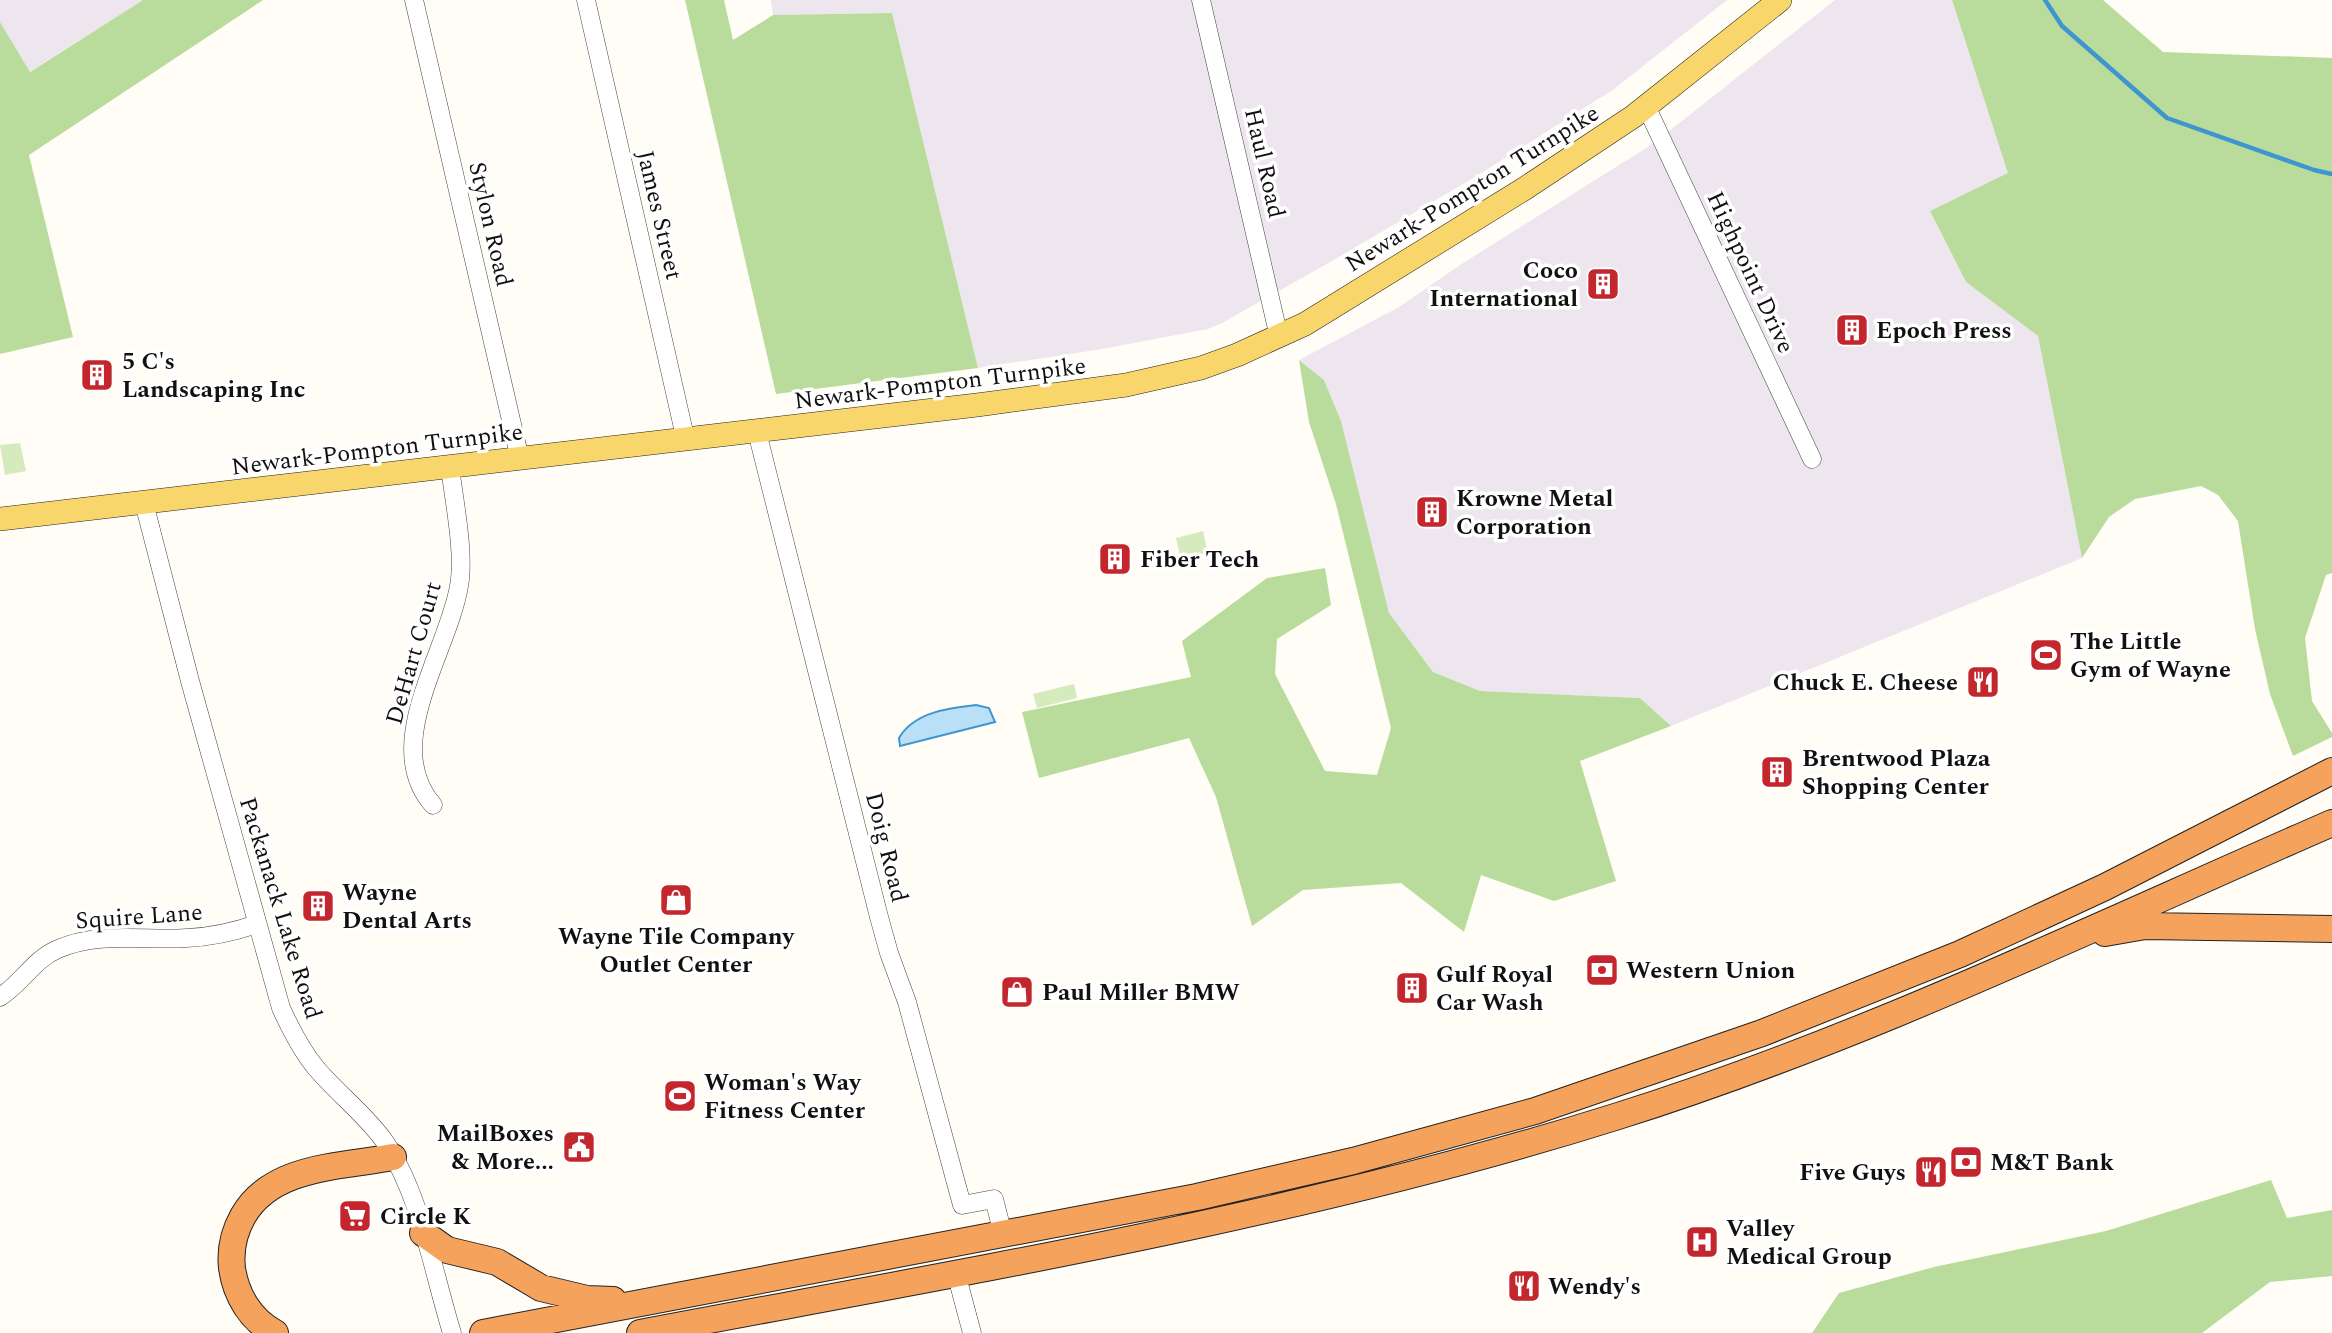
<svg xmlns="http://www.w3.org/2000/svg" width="2332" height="1333" viewBox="0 0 2332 1333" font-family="Spectral,serif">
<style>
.industrial{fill:#eee6ef}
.green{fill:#d5ebbd}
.forest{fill:#b9dc9c}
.water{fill:#b9e0f7;stroke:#3f96cf;stroke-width:2}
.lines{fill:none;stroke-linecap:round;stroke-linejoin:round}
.stream{stroke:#3f96cf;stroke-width:4.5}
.minor-casing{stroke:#444;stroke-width:19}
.major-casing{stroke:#222;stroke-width:24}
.highway-casing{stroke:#222;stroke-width:28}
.minor{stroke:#fff;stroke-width:18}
.major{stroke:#f9d66b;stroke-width:23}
.highway{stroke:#f5a25d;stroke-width:26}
.labels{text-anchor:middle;stroke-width:7;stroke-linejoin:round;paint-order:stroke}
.street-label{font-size:24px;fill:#111;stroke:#fff}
.poi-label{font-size:24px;font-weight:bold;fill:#111;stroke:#fff;text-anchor:start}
</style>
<rect width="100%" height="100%" fill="#fffdf5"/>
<!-- industrial -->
<path class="industrial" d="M0 0H143L29 72 0 22Z
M771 0H1727L1614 89 1475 177 1332 261 1222 323 1208 329 1102 349 978 368 892 13 773 15Z
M1835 0H1952L2009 174 1930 211 1966 282 2038 336 2082 558 1671 726 1640 698 1480 691 1433 672 1389 613 1341 421 1324 380 1299 360 1399 307 1460 265 1654 143Z"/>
<!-- green -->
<path class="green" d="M20 443 26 471 5 475 0 445Z
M1203 531 1208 553 1181 560 1176 538Z
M1074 684 1077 698 1037 708 1033 694Z"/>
<!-- forest -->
<path class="forest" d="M143 0H263L29 155 73 337 0 354V22L30 72Z
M685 0H724L733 40 773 15 892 13 978 368 776 394Z
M1952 0H2103L2163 52 2332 58V573L2326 575 2305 638 2312 701 2332 733V737L2293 756 2270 694 2255 629 2238 521 2218 495 2201 486 2135 499 2109 517 2082 558 2038 336 1966 282 1930 211 2008 173Z
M1299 360 1324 380 1341 421 1389 613 1433 672 1480 691 1640 698 1671 726 1580 761 1616 881 1554 901 1481 875 1464 932 1401 883 1303 890 1252 926 1216 797 1189 738 1039 778 1022 712 1191 677 1182 641 1267 578 1325 568 1331 605 1277 639 1275 674 1325 771 1377 775 1391 728 1336 504 1309 422Z
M2271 1180 2287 1218 2332 1210V1276L2270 1282 2202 1333H1812L1839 1293 1934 1267 2106 1231Z"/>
<!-- water -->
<path class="water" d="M976 705 989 708 995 722 900 746 899 738C914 712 949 708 976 705Z"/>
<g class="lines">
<!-- stream -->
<path class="stream" d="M2045 0 2062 26 2167 118 2314 170 2332 174"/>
<defs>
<path id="minor" d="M414 0 520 459
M586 0 686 441
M1201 0 1279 337
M1646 106 1812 459
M757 432 879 917 889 953 907 1002 962 1205 994 1199 1003 1234
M144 503 190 681 281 1008C291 1030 301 1050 316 1068 338 1094 366 1115 385 1142 421 1196 433 1272 452 1333
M433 805C380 745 448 652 459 586 465 553 454 501 450 467
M0 997C22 983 34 959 58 949 99 931 145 941 187 938 211 937 234 932 257 924
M956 1273 972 1333"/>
<path id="major" d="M0 519 977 405 1126 385 1201 368 1237 355 1305 324 1524 189 1634 116 1780 0"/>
<path id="highway" d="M2105 933 2145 926 2332 929
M423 1233 447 1250 497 1262 541 1288 587 1299 613 1300
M275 1333C251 1320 236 1296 232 1268 230 1250 234 1232 243 1216 272 1165 342 1167 393 1157
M483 1333 1197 1197 1353 1161 1535 1111 1762 1033 1960 954 2105 887 2332 771
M640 1333C967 1271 1296 1217 1615 1117 1861 1040 2095 926 2332 823"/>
</defs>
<!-- minor casing -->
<use href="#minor" class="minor-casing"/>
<!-- major casing -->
<use href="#major" class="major-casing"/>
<!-- highway casing -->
<use href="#highway" class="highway-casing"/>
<!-- minor -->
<use href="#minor" class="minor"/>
<!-- major -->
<use href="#major" class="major"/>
<!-- highway -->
<use href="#highway" class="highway"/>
</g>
<!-- icons -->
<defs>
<symbol id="building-square" viewBox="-11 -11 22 22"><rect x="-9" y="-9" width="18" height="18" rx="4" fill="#c4262e" stroke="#fff"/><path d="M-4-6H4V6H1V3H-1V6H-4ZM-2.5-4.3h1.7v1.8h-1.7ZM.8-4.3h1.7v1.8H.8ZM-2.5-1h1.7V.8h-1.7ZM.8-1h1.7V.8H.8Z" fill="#fff"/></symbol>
<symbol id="stadium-square" viewBox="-11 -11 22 22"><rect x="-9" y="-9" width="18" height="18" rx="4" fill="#c4262e" stroke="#fff"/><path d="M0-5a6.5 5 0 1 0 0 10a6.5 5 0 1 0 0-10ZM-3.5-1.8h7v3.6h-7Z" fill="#fff"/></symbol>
<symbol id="restaurant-square" viewBox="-11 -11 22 22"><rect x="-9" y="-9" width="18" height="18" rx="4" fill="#c4262e" stroke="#fff"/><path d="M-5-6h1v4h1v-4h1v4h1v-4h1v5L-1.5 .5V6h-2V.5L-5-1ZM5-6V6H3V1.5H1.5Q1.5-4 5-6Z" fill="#fff"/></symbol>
<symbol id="shop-square" viewBox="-11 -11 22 22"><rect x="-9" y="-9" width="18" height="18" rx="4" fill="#c4262e" stroke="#fff"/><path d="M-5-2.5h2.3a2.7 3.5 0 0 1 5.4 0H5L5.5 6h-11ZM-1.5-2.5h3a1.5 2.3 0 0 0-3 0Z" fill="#fff"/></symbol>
<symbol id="bank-square" viewBox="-11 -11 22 22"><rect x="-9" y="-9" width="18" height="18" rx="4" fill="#c4262e" stroke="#fff"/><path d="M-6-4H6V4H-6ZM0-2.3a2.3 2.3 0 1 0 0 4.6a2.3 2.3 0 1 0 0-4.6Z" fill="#fff"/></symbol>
<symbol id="civic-square" viewBox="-11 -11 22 22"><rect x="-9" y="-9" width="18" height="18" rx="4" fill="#c4262e" stroke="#fff"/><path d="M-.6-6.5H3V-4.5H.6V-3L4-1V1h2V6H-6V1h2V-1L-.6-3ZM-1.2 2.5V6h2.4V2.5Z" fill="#fff"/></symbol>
<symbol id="supermarket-square" viewBox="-11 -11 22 22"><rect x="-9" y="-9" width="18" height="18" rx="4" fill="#c4262e" stroke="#fff"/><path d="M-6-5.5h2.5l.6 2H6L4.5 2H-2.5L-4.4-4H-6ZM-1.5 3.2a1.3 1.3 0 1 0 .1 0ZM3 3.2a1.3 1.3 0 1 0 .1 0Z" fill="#fff"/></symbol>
<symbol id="hospital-square" viewBox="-11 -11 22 22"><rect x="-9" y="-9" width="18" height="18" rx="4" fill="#c4262e" stroke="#fff"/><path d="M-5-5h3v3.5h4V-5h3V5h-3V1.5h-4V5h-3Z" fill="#fff"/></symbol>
</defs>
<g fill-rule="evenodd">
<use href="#building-square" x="1584" y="265" width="38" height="38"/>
<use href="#building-square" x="1833" y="311" width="38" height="38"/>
<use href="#building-square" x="78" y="356" width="38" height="38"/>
<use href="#building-square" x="1413" y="493" width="38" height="38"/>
<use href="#building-square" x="1096" y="540" width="38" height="38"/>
<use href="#stadium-square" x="2027" y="636" width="38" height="38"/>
<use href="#restaurant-square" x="1964" y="663" width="38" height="38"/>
<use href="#building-square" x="1758" y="753" width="38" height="38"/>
<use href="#shop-square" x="657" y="881" width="38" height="38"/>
<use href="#building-square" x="299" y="887" width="38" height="38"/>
<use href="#bank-square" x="1583" y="951" width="38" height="38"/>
<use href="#building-square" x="1393" y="969" width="38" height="38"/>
<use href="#shop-square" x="998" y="973" width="38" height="38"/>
<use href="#stadium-square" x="661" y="1077" width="38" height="38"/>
<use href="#civic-square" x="560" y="1128" width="38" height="38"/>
<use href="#bank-square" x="1947" y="1143" width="38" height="38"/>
<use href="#restaurant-square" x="1912" y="1153" width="38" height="38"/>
<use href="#supermarket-square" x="336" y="1197" width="38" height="38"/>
<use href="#hospital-square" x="1683" y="1223" width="38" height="38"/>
<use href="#restaurant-square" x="1505" y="1267" width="38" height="38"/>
</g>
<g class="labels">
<!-- street labels -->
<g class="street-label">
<text transform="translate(1265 163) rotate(77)" y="8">Haul Road</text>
<text transform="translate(1472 188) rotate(-32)" y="8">Newark-Pompton Turnpike</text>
<text transform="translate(660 215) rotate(77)" y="8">James Street</text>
<text transform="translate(491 224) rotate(77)" y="8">Stylon Road</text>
<text transform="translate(1751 272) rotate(65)" y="8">Highpoint Drive</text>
<text transform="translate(940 383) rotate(-7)" y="8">Newark-Pompton Turnpike</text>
<text transform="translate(377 449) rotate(-7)" y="8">Newark-Pompton Turnpike</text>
<text transform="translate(413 653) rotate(-74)" y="8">DeHart Court</text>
<text transform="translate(887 847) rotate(76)" y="8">Doig Road</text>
<text transform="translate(281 908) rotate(73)" y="8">Packanack Lake Road</text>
<text transform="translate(139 916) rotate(-4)" y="8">Squire Lane</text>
</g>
<!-- poi labels -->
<g class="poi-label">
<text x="1578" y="278" text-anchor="end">Coco<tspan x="1578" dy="28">International</tspan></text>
<text x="1876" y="338">Epoch Press</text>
<text x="122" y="369">5 C's<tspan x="122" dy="28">Landscaping Inc</tspan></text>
<text x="1456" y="506">Krowne Metal<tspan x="1456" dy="28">Corporation</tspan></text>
<text x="1140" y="567">Fiber Tech</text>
<text x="2070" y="649">The Little<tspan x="2070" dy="28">Gym of Wayne</tspan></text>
<text x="1958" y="690" text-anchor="end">Chuck E. Cheese</text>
<text x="1802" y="766">Brentwood Plaza<tspan x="1802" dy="28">Shopping Center</tspan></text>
<text x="342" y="900">Wayne<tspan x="342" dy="28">Dental Arts</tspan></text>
<text x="676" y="944" text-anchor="middle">Wayne Tile Company<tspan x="676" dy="28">Outlet Center</tspan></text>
<text x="1626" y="978">Western Union</text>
<text x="1436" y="982">Gulf Royal<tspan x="1436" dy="28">Car Wash</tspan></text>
<text x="1042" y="1000">Paul Miller BMW</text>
<text x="704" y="1090">Woman's Way<tspan x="704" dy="28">Fitness Center</tspan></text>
<text x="554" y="1141" text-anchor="end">MailBoxes<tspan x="554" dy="28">&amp; More...</tspan></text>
<text x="1990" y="1170">M&amp;T Bank</text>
<text x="1906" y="1180" text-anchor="end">Five Guys</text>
<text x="380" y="1224">Circle K</text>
<text x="1726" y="1236">Valley<tspan x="1726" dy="28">Medical Group</tspan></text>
<text x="1548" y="1294">Wendy's</text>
</g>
</g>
</svg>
